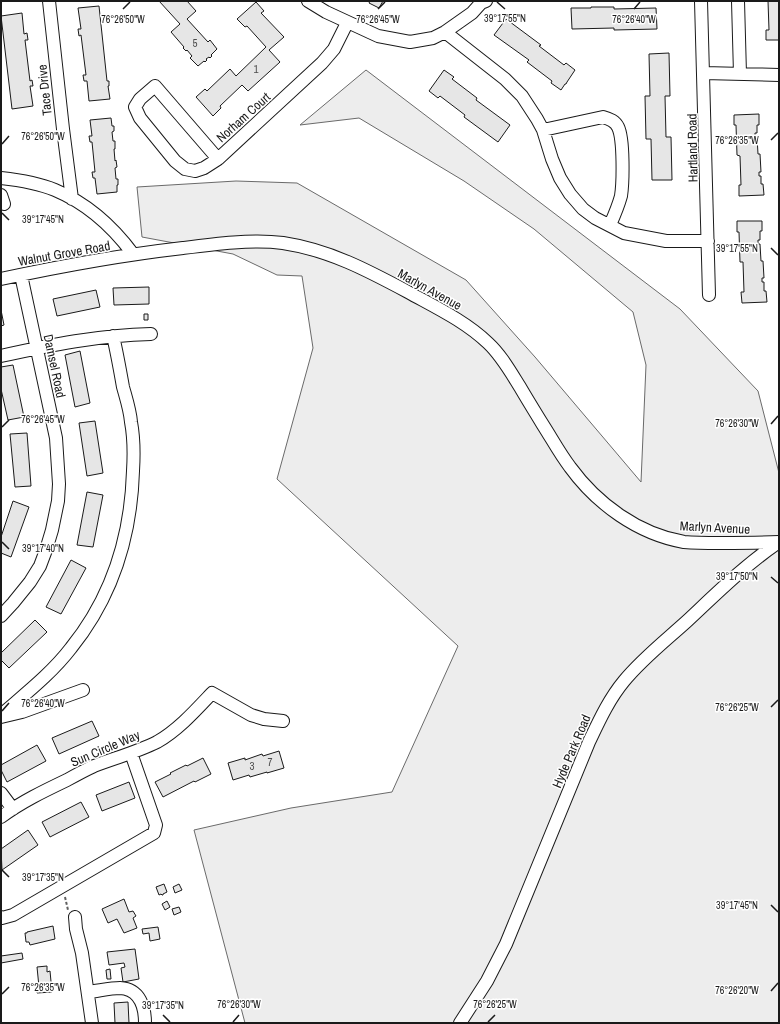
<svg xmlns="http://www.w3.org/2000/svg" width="780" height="1024" viewBox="0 0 780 1024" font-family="'Archivo Narrow',sans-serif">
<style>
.green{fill:#ededed;stroke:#6a6a6a}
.building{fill:#e6e6e6;stroke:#1a1a1a}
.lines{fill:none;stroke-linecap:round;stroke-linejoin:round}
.minor-casing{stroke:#1a1a1a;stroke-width:14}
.path{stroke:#5f5f5f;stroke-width:2;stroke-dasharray:3 2;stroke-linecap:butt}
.minor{stroke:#fff;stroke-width:12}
.ticks{fill:none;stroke:#1a1a1a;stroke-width:1.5}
.labels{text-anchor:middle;stroke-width:3;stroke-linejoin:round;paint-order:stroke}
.number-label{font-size:11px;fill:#4d4d4d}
.street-label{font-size:13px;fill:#1a1a1a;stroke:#fff}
.ticks-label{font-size:10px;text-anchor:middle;fill:#1a1a1a;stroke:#fff;stroke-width:3;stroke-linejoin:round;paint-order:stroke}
</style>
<rect width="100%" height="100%" fill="#fff"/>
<!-- green -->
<path class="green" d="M366 70 680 309 758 391 779 473V1023H245L194 830 291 808 392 792 458 646 277 479 313 348 302 276 277 275 233 254 142 237 137 187 236 181 297 183 466 280 535 357 641 482 646 365 633 312 534 229 464 181 359 118 300 125Z"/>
<!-- building -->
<path class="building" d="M159 1H187L196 11 187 19 208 42 210 40 217 49 211 55 212 56 210 58 209 57 206 59 207 60 205 62 204 61 198 66 190 58 192 56 187 50 186 51 183 48 184 47 171 32 180 24Z
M370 1H383L379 8 369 3Z
M768 1H779V40H766V30H769Z
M256 2 264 11 261 13 284 37 269 50 280 62 248 91 242 85 220 106 221 108 213 116 196 97 205 89 207 91 230 69 236 76 266 47 247 26 245 27 237 19Z
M99 6 107 81H109V86H108L110 99 89 101 87 81H84L83 75H86L81 35 79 36 78 29H81L78 8Z
M591 7H614V9L656 8 657 29 614 30V28L572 29 571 8H591Z
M22 13 24 34 27 33 28 40H25L30 81 32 80 33 86H30L33 106 12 109 1 16Z
M506 19 541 45 539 46 564 65 566 63 575 70 567 82 566 84H565L561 90 551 83 552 81 527 62 529 60 494 35Z
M669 53 670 96H665L666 137H671L672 180H652L651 139H646L645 96H650L649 54Z
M444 70 454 77 452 79 477 98 476 100 510 125 498 142 464 117 465 115 440 96 438 98 429 91Z
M759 114V125H757V133H755V137H757L758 154H760L761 172H759V176H761V184H763L764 195 739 196V185H741L740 156 737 155 736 125H734V115Z
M111 118 112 126H114V131L112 132 113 141H115V149H114L115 161 116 160 117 167 115 168 116 179H118V185H117V192L97 194 95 178H93L92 172H95L92 142H90L89 136H92L90 120Z
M737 221H762V231H760V240H758V244H760L761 261H763L764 278H762V282H764V291H766L767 302 742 303 741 292H744L743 262H740L739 232H737Z
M149 287V304L114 305 113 288Z
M96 290 100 307 57 316 53 299Z
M1 310 4 325 1 326Z
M144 314H148V320H144Z
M80 351 90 403 75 407 65 355Z
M13 365 24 417 8 420 1 389V367Z
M95 421 103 473 87 476 79 423Z
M27 433 31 486 15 487 10 434Z
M87 492 103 495 93 547 77 545Z
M13 501 29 507 11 557 1 553V537Z
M71 560 86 568 61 614 46 607Z
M35 620 47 632 9 668 1 660V653Z
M92 721 99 736 59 754 52 738Z
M37 745 46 761 7 782 1 770V765Z
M279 751 284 768 267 773V772L250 777 249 775 233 780 228 763 245 758V760L262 754 263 756Z
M203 758 211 774 195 782 194 781 163 797 155 782 171 774 170 773 186 765 187 766Z
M129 782 135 798 102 811 96 795Z
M81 802 89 817 50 837 42 822Z
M28 830 38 845 2 870 1 849Z
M164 884 167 892 163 894V895H162L161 894 159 895 156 887Z
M179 884 182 890 175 893 173 887Z
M124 899 129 912 133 911 136 916 133 918 137 928 124 933 117 919 108 923 102 909Z
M167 901 170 907 165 910 162 904Z
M179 907 181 912 174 915 172 909Z
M53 926 55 939 30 945 29 942H26L25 933H27V932Z
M158 927 160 939 150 941 149 933 143 934 142 929Z
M135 949 139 979 123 982 121 968 125 967 124 963 109 965 107 952Z
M22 953 23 959 1 963V956Z
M47 966V972L50 971 52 992 37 993V987H39L37 967Z
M110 969 111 979H107L106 970Z
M128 1002 129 1023H115L114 1003Z"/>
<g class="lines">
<defs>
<path id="minor" d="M49 1 63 129 72 199
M308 1 326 12 378 36 410 42 433 38 445 32 472 13 481 3 486 1
M701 1 709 295
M738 1 740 74
M445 32 505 79 522 96 537 119 543 130 552 159 560 178 570 194 583 209 595 218 624 233 666 241H708
M704 73 779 75
M543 130 603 117C610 119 615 121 618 127 624 139 623 183 621 196 618 207 614 216 610 225
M218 159 204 168 195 171 185 169 175 161 140 118 135 107 140 99 155 86 218 159 322 63 334 49 347 23
M1 178C19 180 38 183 55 190 86 203 113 227 133 254
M1 195 4 204
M1 279C61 266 122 255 183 248 214 244 252 239 283 243 329 250 367 270 408 292 435 307 465 321 488 343 501 355 510 371 520 387 527 399 535 412 543 425 552 439 560 454 570 467 597 504 638 534 684 542 696 543 708 543 720 543 740 543 759 543 779 542
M1 356C50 345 100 335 151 334
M1 616 13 603 30 582 40 566 46 550 52 530 58 501 59 484 56 438 21 275
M1 715C25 694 51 674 71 648 113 596 131 537 133 471 134 455 134 438 131 422 130 410 126 398 123 387 120 370 117 353 113 336
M1 717 22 712 83 690
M1 793 13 809
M1 817C21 802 44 791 67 780 76 775 85 770 94 766 115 758 137 752 157 742 178 730 195 711 212 693L251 715 264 719 283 721
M1 917 2 918 13 915 154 833 156 825 131 753
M75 917 76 929 82 953 92 1023
M88 992C98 991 110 988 120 988 140 989 145 1007 145 1023
M460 1023 487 981 506 944 589 742C599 721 609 699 624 681 642 659 665 641 686 622 716 594 745 565 779 542"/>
</defs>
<!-- minor casing -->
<use href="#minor" class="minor-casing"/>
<!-- path -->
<path class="path" d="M65 897 68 910"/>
<!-- minor -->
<use href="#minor" class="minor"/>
</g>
<!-- ticks -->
<path class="ticks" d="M497 2 505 9M123 9 130 2M378 9 385 2M634 9 640 2M771 140 778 133M2 144 9 136M2 213 9 220M771 248 778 255M771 424 778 416M2 427 9 420M2 542 9 549M771 577 778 583M771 707 778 700M2 711 9 703M2 870 9 877M771 905 778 912M771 991 778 983M2 994 9 987M163 1015 170 1022M233 1022 239 1015M488 1022 495 1015"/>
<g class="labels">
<!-- number labels -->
<g class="number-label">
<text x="195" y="47">5</text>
<text x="256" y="73">1</text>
<text x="270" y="766">7</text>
<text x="252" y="770">3</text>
</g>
<!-- street labels -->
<g class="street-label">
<text transform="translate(44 90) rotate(-96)" y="5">Tace Drive</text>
<text transform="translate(243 117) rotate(-42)" y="5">Norham Court</text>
<text transform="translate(692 148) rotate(-91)" y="5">Hartland Road</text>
<text transform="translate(64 253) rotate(-10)" y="5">Walnut Grove Road</text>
<text transform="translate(430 289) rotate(29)" y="5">Marlyn Avenue</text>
<text transform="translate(55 366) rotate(78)" y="5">Damsel Road</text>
<text transform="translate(715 527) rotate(3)" y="5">Marlyn Avenue</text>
<text transform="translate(105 748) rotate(-23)" y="5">Sun Circle Way</text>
<text transform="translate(571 751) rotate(-67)" y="5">Hyde Park Road</text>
</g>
</g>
<g class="ticks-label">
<text x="505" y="22">39°17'55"N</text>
<text x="123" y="23">76°26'50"W</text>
<text x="378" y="23">76°26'45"W</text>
<text x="634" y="23">76°26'40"W</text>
<text x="43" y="140">76°26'50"W</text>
<text x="737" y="144">76°26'35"W</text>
<text x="43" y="223">39°17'45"N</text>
<text x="737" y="252">39°17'55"N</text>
<text x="43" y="423">76°26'45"W</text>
<text x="737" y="427">76°26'30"W</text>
<text x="43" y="552">39°17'40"N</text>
<text x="737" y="580">39°17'50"N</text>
<text x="43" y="707">76°26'40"W</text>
<text x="737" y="711">76°26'25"W</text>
<text x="43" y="881">39°17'35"N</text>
<text x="737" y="909">39°17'45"N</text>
<text x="43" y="991">76°26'35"W</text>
<text x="737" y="994">76°26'20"W</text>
<text x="239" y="1008">76°26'30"W</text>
<text x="495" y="1008">76°26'25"W</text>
<text x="163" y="1009">39°17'35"N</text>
</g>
<!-- border -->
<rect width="780" height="1024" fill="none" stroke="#1a1a1a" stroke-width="4"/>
</svg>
